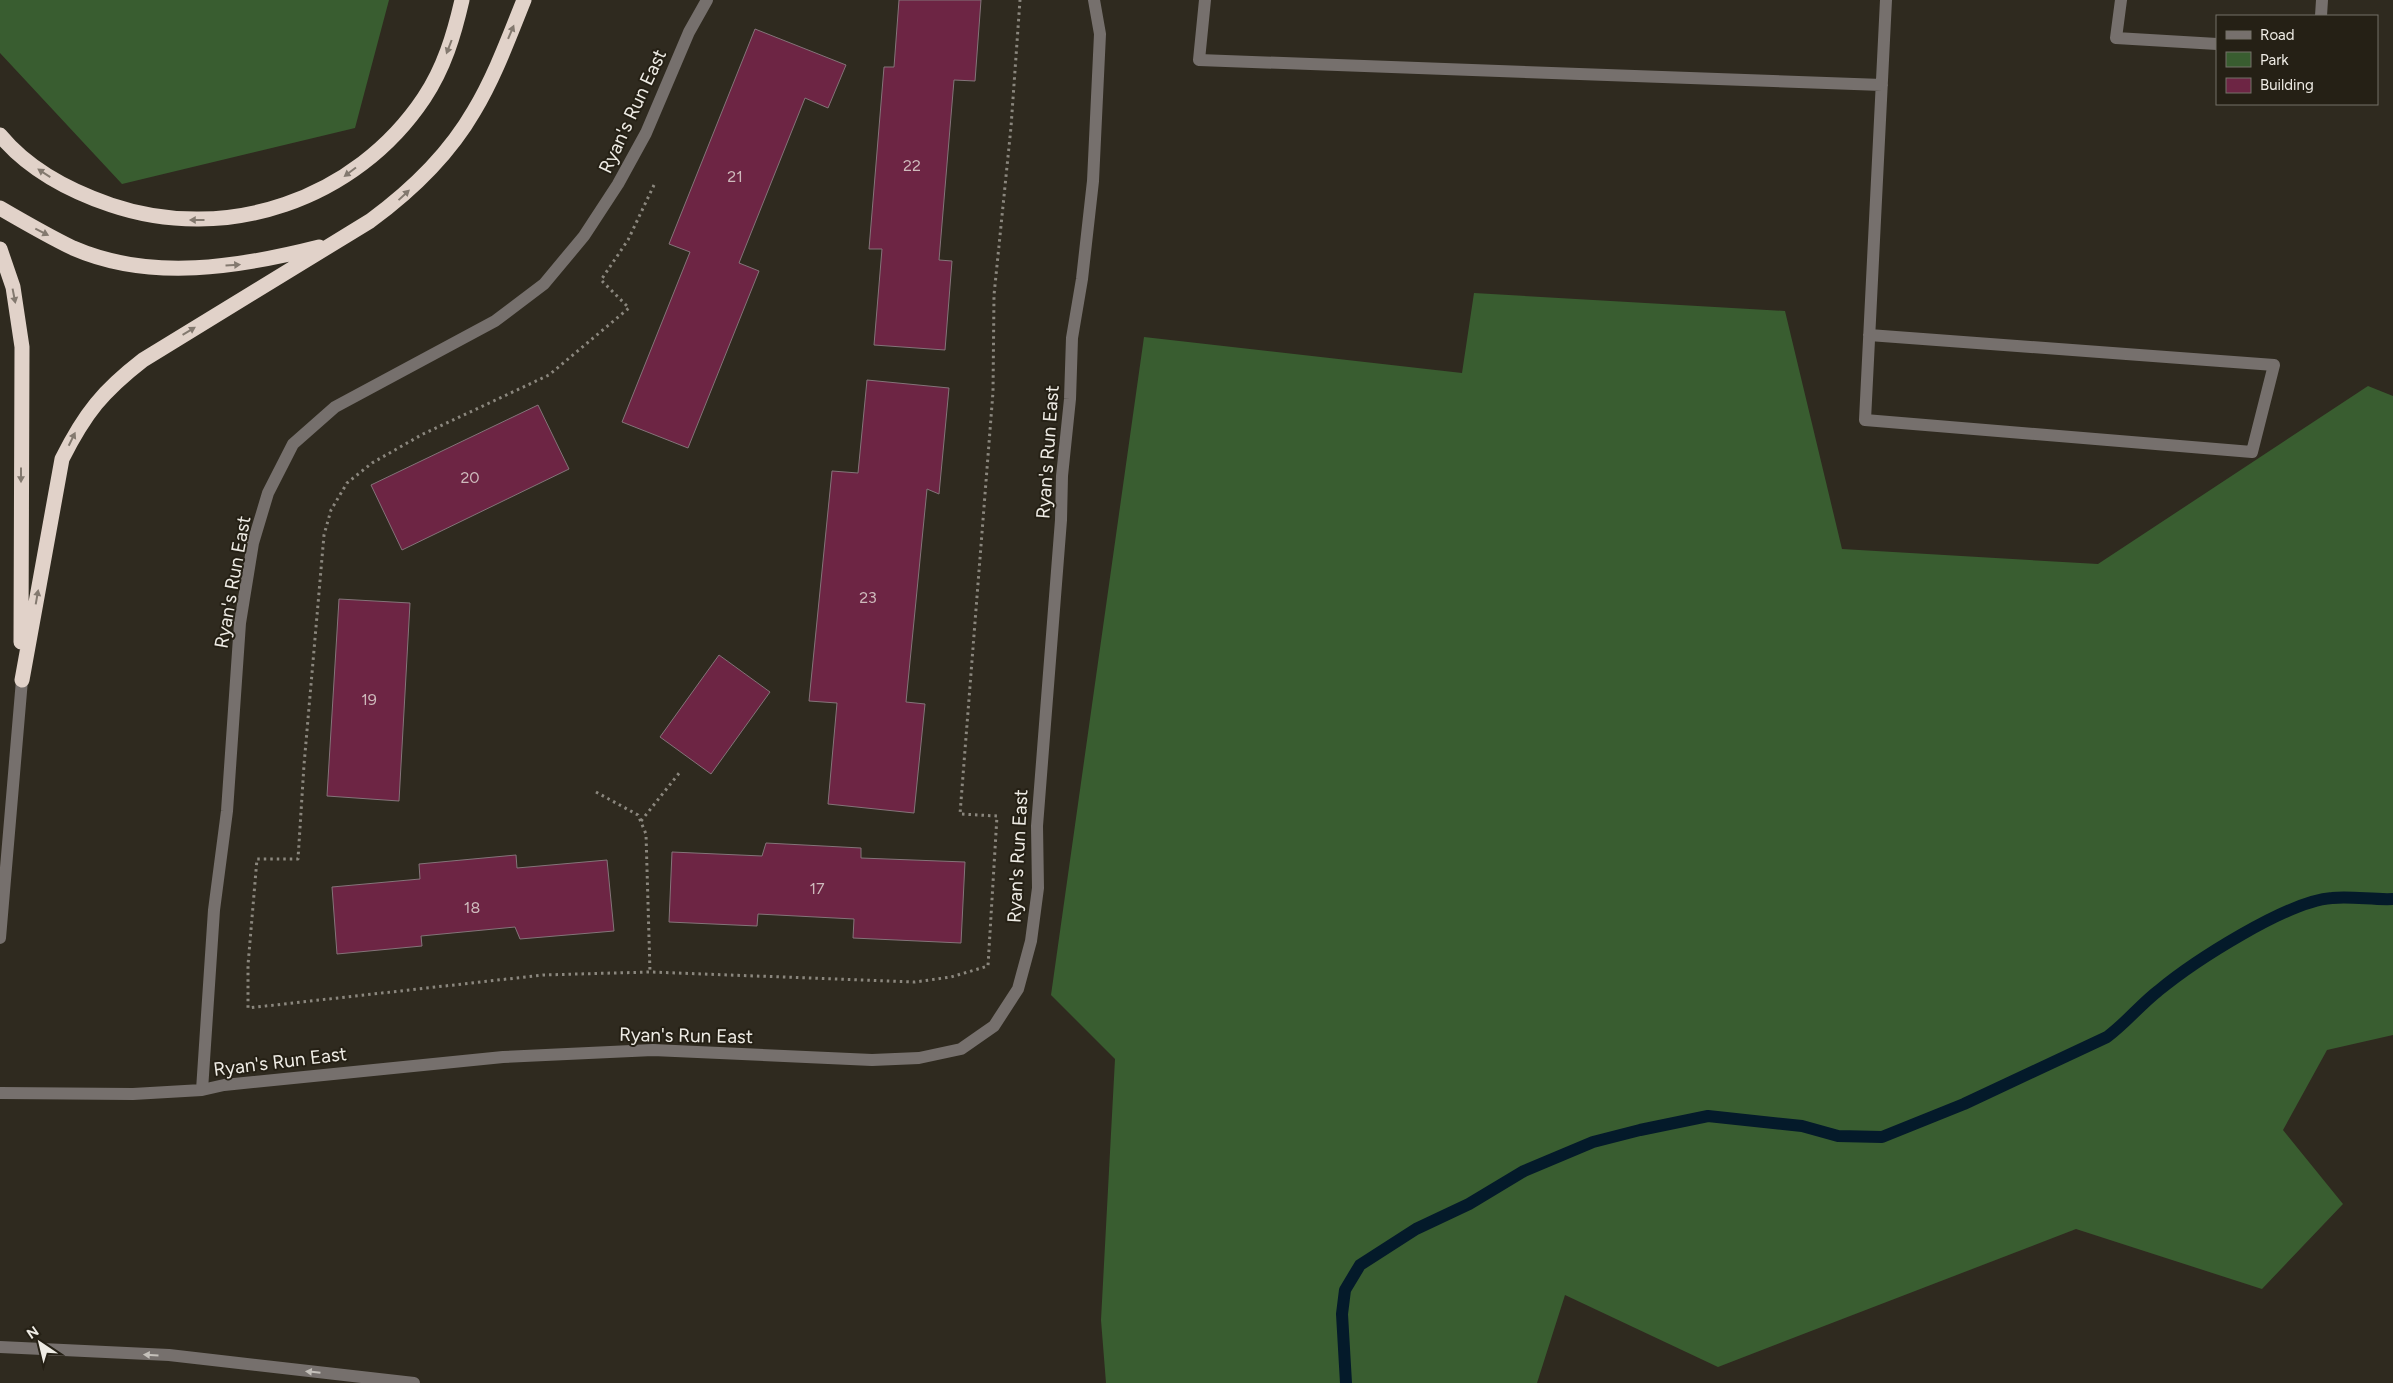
<svg xmlns="http://www.w3.org/2000/svg" width="2393" height="1383" viewBox="0 0 2393 1383" font-family="Figtree,sans-serif">
<style>
.green{fill:#395d30}
.lines{fill:none;stroke-linecap:round;stroke-linejoin:round}
.stream{stroke:#041a2a;stroke-width:12}
.building{fill:#6d2544;stroke:#847479}
.path{stroke:#8b877e;stroke-width:3;stroke-dasharray:2.5 4;stroke-linecap:butt}
.minor{stroke:#76706d;stroke-width:12}
.highway{stroke:#e1d2c9;stroke-width:15}
.oneway{fill:#83796f}
.oneway2{fill:#c4c0ba}
.labels{text-anchor:middle;stroke-width:4;stroke-linejoin:round;paint-order:stroke}
.number-label{font-size:16px;fill:#cebabc}
.street-label{font-size:19px;fill:#eeebe4;stroke:#252015}
</style>
<rect width="100%" height="100%" fill="#2f2a1f"/>
<!-- green -->
<path class="green" d="M0 0H389L355 128 122 184 0 53Z
M1474 293 1785 311 1842 549 2098 564 2368 386 2393 396V1035L2327 1050 2283 1130 2343 1204 2262 1289 2076 1229 1718 1367 1565 1295 1537 1383H1106L1101 1320 1115 1059 1051 995 1144 337 1462 373Z"/>
<g class="lines">
<!-- stream -->
<path class="stream" d="M1346 1383 1342 1314 1345 1290 1360 1265 1416 1229 1469 1204 1524 1171 1593 1142 1640 1130 1708 1116 1802 1126 1838 1136 1882 1137 1964 1104 2107 1037C2126 1023 2140 1005 2158 991 2193 962 2287 901 2332 898 2352 896 2373 900 2393 899"/>
</g>
<!-- building -->
<path class="building" d="M899 0H981L975 81 954 80 939 260 952 261 945 350 874 345 882 249H869L884 67H894Z
M755 29 846 65 828 108 805 98 739 263 759 271 688 448 622 422 690 252 669 244Z
M867 380 949 388 939 494 927 489 906 702 925 704 914 813 828 804 837 703 809 701 832 471 858 473Z
M538 405 569 469 402 550 371 485Z
M339 599 410 603 399 801 327 796Z
M719 655 770 692 711 774 660 737Z
M766 843 861 848V858L965 862 961 943 853 938 854 919 758 914 757 926 669 922 672 852 762 856Z
M516 855 517 868 607 860 614 931 520 939 515 927 421 936 422 946 337 954 332 887 420 879 419 864Z"/>
<g class="lines">
<!-- path -->
<path class="path" d="M654 185 628 240 601 280 629 308 549 375 423 434 372 463 347 483 331 510 324 535 304 765 298 859H257L248 965V1008L543 975 650 972 915 982 951 977 988 966 997 816 960 814 993 392 994 295 1011 127 1020 0
M596 792 638 815 646 834 650 972
M641 821 680 772"/>
<!-- minor -->
<path class="minor" d="M707 0 689 32 646 133 618 184 584 236 544 284 495 321 335 407 293 444 268 493 253 543 240 623 227 811 214 910 202 1090 224 1085 503 1057 653 1050 872 1060 919 1058 961 1049 994 1026 1018 989 1031 941 1038 888 1037 826 1061 520 1062 476 1070 399 1072 338 1082 279 1093 181 1100 34 1094 0
M1205 0 1199 60 1882 85
M2121 0 2116 38 2217 44
M2321 16 2322 0
M1869 335 2274 365 2252 452 1865 420C1872 280 1879 140 1886 0
M0 938 22 680
M0 1093 133 1094 202 1090
M0 1347 169 1355 414 1383"/>
<!-- highway -->
<path class="highway" d="M0 135C28 169 70 191 111 205 226 244 356 200 424 98 444 68 454 35 462 0
M0 208C24 222 48 236 73 248 151 282 240 267 319 247
M0 249 13 287 22 347 21 642
M22 680 62 459C85 413 103 391 143 360L370 221C411 191 448 156 474 111 495 76 509 37 524 0"/>
</g>
<!-- one-way arrows -->
<defs><path id="oneway-solid" d="M-6-.8H1V-3.2L6.5 0L1 3.2V.8H-6Z" transform="scale(1.25)"/></defs>
<g class="oneway">
<use href="#oneway-solid" transform="translate(511 32) rotate(-67)"/>
<use href="#oneway-solid" transform="translate(449 47) rotate(111)"/>
<use href="#oneway-solid" transform="translate(350 172) rotate(143)"/>
<use href="#oneway-solid" transform="translate(44 173) rotate(-147)"/>
<use href="#oneway-solid" transform="translate(404 195) rotate(-43)"/>
<use href="#oneway-solid" transform="translate(197 220) rotate(-180)"/>
<use href="#oneway-solid" transform="translate(42 232) rotate(27)"/>
<use href="#oneway-solid" transform="translate(233 265) rotate(-4)"/>
<use href="#oneway-solid" transform="translate(14 296) rotate(79)"/>
<use href="#oneway-solid" transform="translate(189 331) rotate(-31)"/>
<use href="#oneway-solid" transform="translate(72 439) rotate(-64)"/>
<use href="#oneway-solid" transform="translate(21 475) rotate(90)"/>
<use href="#oneway-solid" transform="translate(37 597) rotate(-80)"/>
</g>
<g class="oneway2">
<use href="#oneway-solid" transform="translate(151 1355) rotate(-177)"/>
<use href="#oneway-solid" transform="translate(313 1372) rotate(-174)"/>
</g>
<g class="labels">
<!-- number labels -->
<g class="number-label">
<text x="912" y="171">22</text>
<text x="735" y="182">21</text>
<text x="470" y="483">20</text>
<text x="868" y="603">23</text>
<text x="369" y="705">19</text>
<text x="817" y="894">17</text>
<text x="472" y="913">18</text>
</g>
<!-- street labels -->
<g class="street-label">
<text transform="translate(632 111) rotate(-65)" y="7">Ryan's Run East</text>
<text transform="translate(1047 452) rotate(-86)" y="7">Ryan's Run East</text>
<text transform="translate(232 582) rotate(-80)" y="7">Ryan's Run East</text>
<text transform="translate(1017 856) rotate(-87)" y="7">Ryan's Run East</text>
<text transform="translate(686 1035) rotate(1)" y="7">Ryan's Run East</text>
<text transform="translate(280 1061) rotate(-7)" y="7">Ryan's Run East</text>
</g>
</g>
<!-- legend -->
<rect x="2216" y="15" width="162" height="90" fill="#252015" stroke="#757168"/>
<rect x="2226" y="31" width="25" height="8" fill="#76706d" stroke="#757168"/>
<text x="2260" y="40" font-size="15" fill="#eeebe4">Road</text>
<rect x="2226" y="52" width="25" height="15" fill="#395d30" stroke="#757168"/>
<text x="2260" y="65" font-size="15" fill="#eeebe4">Park</text>
<rect x="2226" y="78" width="25" height="15" fill="#6d2544" stroke="#757168"/>
<text x="2260" y="90" font-size="15" fill="#eeebe4">Building</text>
<!-- north arrow -->
<g transform="translate(40 1343) rotate(325)" stroke="#252015" stroke-width="4" paint-order="stroke">
<path d="M0-4L9 19L0 12L-9 19Z" fill="#eeebe4"/>
<text y="-8" font-size="14" font-weight="bold" text-anchor="middle" fill="#eeebe4">N</text>
</g>
</svg>
